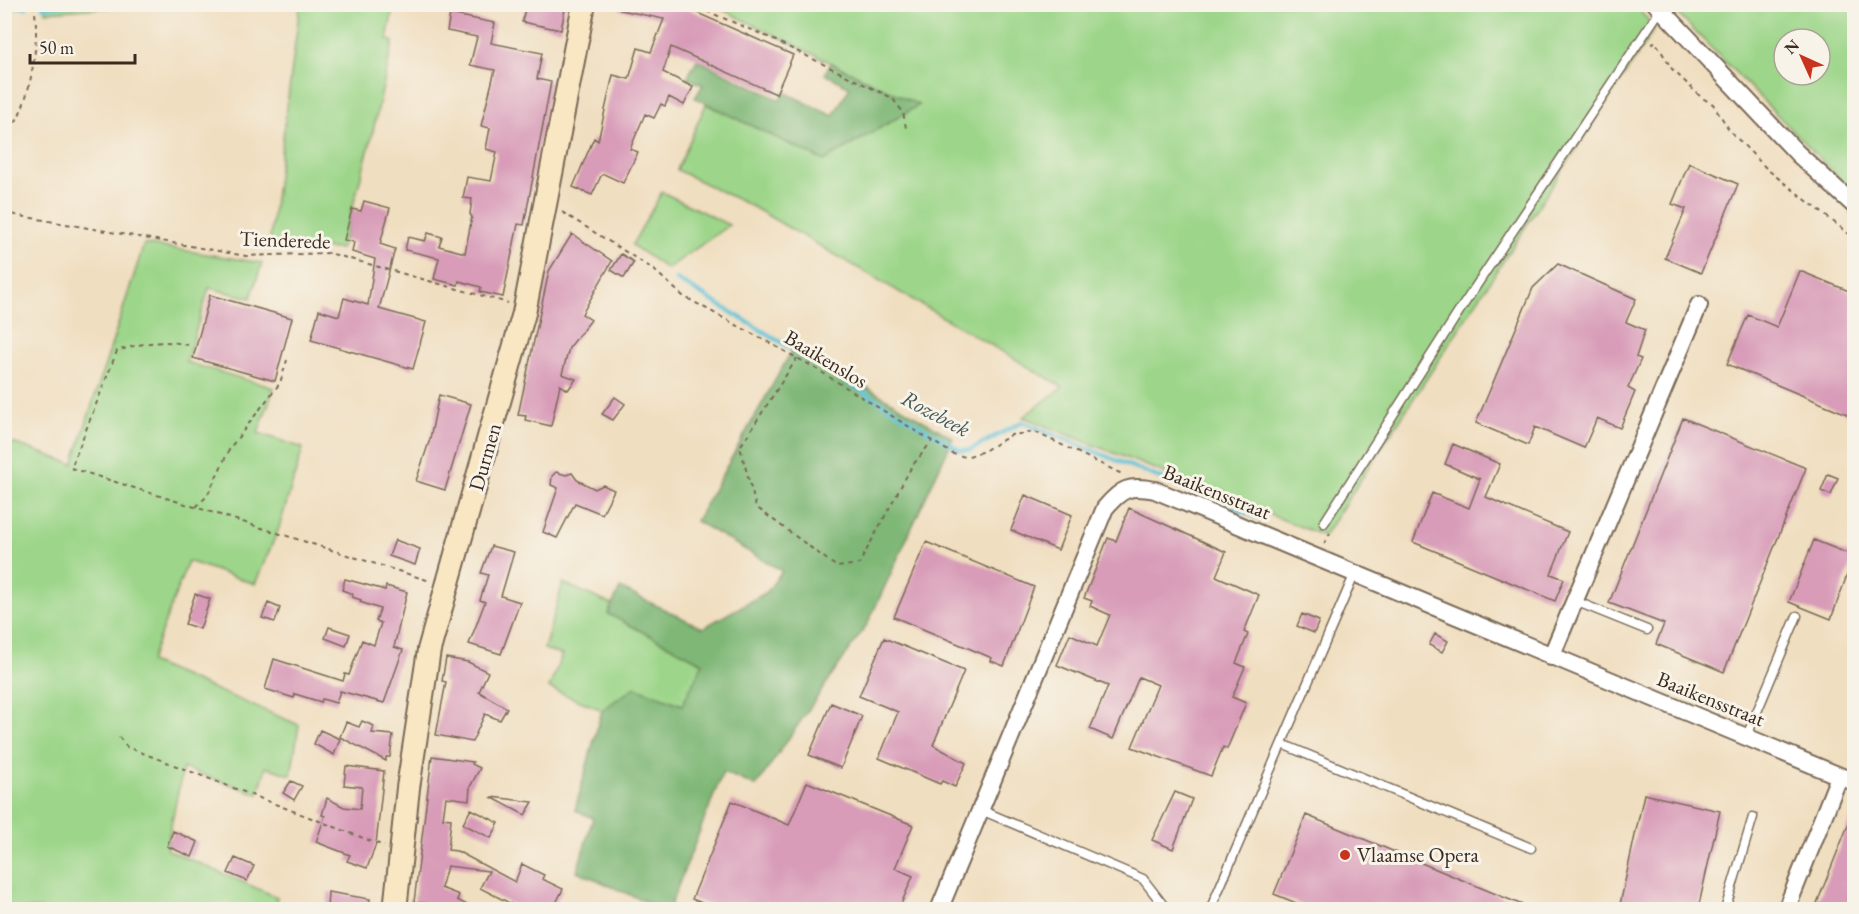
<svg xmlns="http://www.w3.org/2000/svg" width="1859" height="914" viewBox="0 0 1859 914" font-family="'EB Garamond',serif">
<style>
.green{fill:#9dd68a;stroke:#6c8054;stroke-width:1.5;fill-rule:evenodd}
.forest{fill:#7eb776;stroke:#5c704a;stroke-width:1.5}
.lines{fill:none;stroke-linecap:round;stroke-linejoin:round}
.stream{stroke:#58bfd5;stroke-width:4.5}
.building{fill:#d89bb8}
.lane-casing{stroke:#7a6957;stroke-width:11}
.street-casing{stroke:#7a6957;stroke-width:20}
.secondary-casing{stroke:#7a6957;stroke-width:26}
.path{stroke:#7a6957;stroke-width:2;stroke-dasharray:4.5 4.5;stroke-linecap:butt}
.lane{stroke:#fff;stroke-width:8}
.street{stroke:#fff;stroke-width:16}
.secondary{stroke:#f9e7c3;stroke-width:22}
.poi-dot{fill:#c8321e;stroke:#f7f3e8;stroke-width:2}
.labels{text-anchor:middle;stroke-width:6;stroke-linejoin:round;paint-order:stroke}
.street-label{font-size:21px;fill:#3b2a1e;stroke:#f7f3e8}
.poi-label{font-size:21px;fill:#3b2a1e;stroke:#f7f3e8;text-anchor:start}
.water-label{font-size:22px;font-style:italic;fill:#445755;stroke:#f7f3e8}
</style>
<rect width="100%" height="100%" fill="#f7f3e8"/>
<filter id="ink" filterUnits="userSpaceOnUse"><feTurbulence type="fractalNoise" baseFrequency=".0167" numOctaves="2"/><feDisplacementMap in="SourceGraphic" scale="12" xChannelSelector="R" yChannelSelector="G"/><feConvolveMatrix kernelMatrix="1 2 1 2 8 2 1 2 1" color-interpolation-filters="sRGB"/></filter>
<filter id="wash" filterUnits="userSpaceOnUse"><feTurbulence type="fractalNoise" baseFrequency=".008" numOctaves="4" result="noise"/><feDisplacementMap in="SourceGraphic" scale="24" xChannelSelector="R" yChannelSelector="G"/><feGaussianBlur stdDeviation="1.35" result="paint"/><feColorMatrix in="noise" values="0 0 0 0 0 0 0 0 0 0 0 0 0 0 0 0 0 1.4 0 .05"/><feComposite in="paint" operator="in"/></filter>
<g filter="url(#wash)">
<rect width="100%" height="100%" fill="#f0dec0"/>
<!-- green -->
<path class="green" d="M1634 4 1655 28 1324 536 1023 417 1063 387 753 207 677 170 706 104 824 161 918 105 719 8 721 5Z
M45 5V4L146 5 46 12Z
M300 5H377L393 9 387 39 393 42 371 140 341 249 269 246Z
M1669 5H1854V193ZM1784 39H1820V75H1784Z
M662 192 729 225 667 269 632 245Z
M144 244 262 263 251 298 209 288 186 362 274 388 258 433 303 448 279 528 255 584 188 561 150 662 299 725 291 775 266 767 258 794 183 768 166 849 277 897 275 909H5V440L73 464Z
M563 583 612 605 608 614 703 663 682 705 635 687 602 710 549 688 562 655 544 649Z"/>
<!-- forest -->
<path class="forest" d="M697 60 780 100 784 92 833 116 850 87 825 74 831 63 919 105 824 161 695 98 703 85 687 78Z
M795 345 953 438 868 623 756 786 723 772 669 909H651L653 905 577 871 593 818 575 810 602 710 635 687 682 705 703 663 608 614 620 588 703 628 767 592 782 571 696 521Z"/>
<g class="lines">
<!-- stream -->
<path class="stream" d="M4 5 26 7
M43 7 72 4
M676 279 960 450H970L1022 422 1261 519"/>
</g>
<g id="blocks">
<!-- building -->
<path class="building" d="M526 4H566L561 30 522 22Z
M620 4H677L793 55 776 94 671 47 663 72 693 87 684 105 669 97 665 106 661 104 654 118 645 114 630 149 638 152 623 183 604 174 601 176 592 195 573 187 594 138 598 141 613 75 629 79 638 48 651 52 664 19 620 10Z
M450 14 495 23 491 43 542 53 537 79 551 82 524 225 518 224 503 297 480 292 481 287 459 281 458 285 434 279 439 258 405 250 408 237 425 241 428 233 442 237 439 246 465 253 472 217 470 214 472 199 463 198 467 177 491 181 497 152 486 149 490 128 481 126 495 70 470 65 477 37 447 31Z
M1689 163 1738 184 1701 273 1665 258 1686 209 1672 204Z
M364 201 390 208 380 244 395 249 379 309 426 322 413 369 311 340 319 310 339 316 344 298 368 305 375 259 352 252 354 242 344 240 352 209 361 211Z
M572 234 612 261 582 314 591 320 569 348 562 374 576 379 568 390 560 385 551 426 525 420 526 416 518 415 549 271Z
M621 254 634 262 624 278 611 270Z
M1558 264 1636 299 1626 322 1645 330 1636 357 1641 359 1628 388 1635 392 1620 428 1597 418 1584 448 1535 427 1528 445 1476 423 1533 288Z
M1800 271 1854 293V417L1727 364 1748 315 1777 327Z
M210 295 292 318 275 381 193 358Z
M439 395 471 404 445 490 416 481 430 439Z
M615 397 625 404 613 420 602 414Z
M1683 418 1806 468 1724 672 1656 644 1664 624 1609 603Z
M1453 444 1500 464 1486 497 1568 532 1551 574 1564 579 1555 601 1413 542 1432 493 1469 508 1480 479 1445 464Z
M556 472 566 475 572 473 577 480 595 489 603 485 614 490 602 514 575 503 557 538 543 532 558 488 551 485 552 476Z
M1828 474 1838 478 1831 495 1821 491Z
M1025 495 1072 515 1058 550 1011 530Z
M1129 508 1226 552 1216 576 1259 595 1244 632 1248 634 1236 663 1245 667 1232 697 1246 703 1227 749 1223 747 1211 776 1132 747 1158 685 1139 677 1113 739 1090 729 1108 686 1057 665 1070 634 1097 646 1110 615 1090 606 1092 601 1084 598 1108 538 1116 541Z
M395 540 420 549 415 565 389 556Z
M1814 540 1854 556 1831 619 1789 602Z
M926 542 1034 587 1004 666 991 661 992 658 894 617Z
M491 546 514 552 501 596 520 602 501 654 469 644 485 602 480 600 488 575 481 573Z
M345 579 385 590 386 586 407 592 394 647 403 650 384 703 340 691 336 703 322 699 321 702 295 694 294 698 265 689 274 659 343 681 345 674 349 675 362 640 374 645 381 623 376 621 380 609 360 602 361 600 352 597 353 594 342 590Z
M195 594 210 599 200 629 185 624Z
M268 603 280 608 275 622 262 618Z
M1302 614 1319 621 1314 633 1297 626Z
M329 627 350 634 346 646 325 638Z
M1435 634 1448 641 1442 652 1429 645Z
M884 638 964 671 933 745 966 763 955 787 942 781 940 784 879 758 898 712 859 696Z
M446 658 468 662 488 672 479 692 507 708 500 720 485 714 472 742 436 735 446 682 442 681Z
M831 703 862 716 841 768 809 755Z
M362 721 374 726 372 733 393 735 390 757H386V761L340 737 346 722 359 727Z
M320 730 340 739 334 755 314 744Z
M432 756 473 762 472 764 480 768 470 787 469 800 446 797 443 818 451 819 448 850 457 851 515 882 522 864 544 875 542 879 563 889 553 909H521L480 888 489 871 447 866 441 888 459 895 457 900 475 909H439L440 905 414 902Z
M346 766 384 771 376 844 367 868 347 861 350 855 316 842 325 816 322 815 327 798 344 807 360 809 362 787 344 785Z
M291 781 302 786 294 800 283 793Z
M807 782 913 825 895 868 913 876 899 909H717L692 899 732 801 789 825Z
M1175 792 1192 799 1173 849 1152 840Z
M1644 794 1720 811 1698 909H1619Z
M491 797 533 802 525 815Z
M471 809 499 823 491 838 463 824Z
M1854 810V909H1833L1817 903Z
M1306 815 1532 909H1311L1274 894Z
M173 831 198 842 192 857 167 846Z
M235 858 254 866 247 881 228 873Z
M328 892 370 899 369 909H327Z"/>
</g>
</g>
<g filter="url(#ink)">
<use href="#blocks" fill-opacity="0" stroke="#7a6957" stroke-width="1.5"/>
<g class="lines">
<defs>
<path id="lane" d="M1324 523 1460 310 1661 9
M1575 601 1647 630
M1746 738 1797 616
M1282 744 1531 848
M981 810 1143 879 1167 910
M1210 910 1355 573
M1725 910 1753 817"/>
<path id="street" d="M1656 4 1798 154 1854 205
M1551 657 1699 305
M939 910 1105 508C1122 488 1129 485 1155 490L1854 782
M1786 910 1839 777"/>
<path id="secondary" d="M395 910 408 788 429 650 524 313 584 4"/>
</defs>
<!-- lane casing -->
<use href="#lane" class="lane-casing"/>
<!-- street casing -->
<use href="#street" class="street-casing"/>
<!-- secondary casing -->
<use href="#secondary" class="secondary-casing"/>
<!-- path -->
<path class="path" d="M690 4 768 37 892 98 903 112 906 128
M1652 45 1655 41 1672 69 1702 98 1713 104 1730 131 1768 170 1854 238
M4 147C8 133 17 122 22 108 32 85 41 29 33 4
M562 212 653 269 683 296 810 365 953 454 966 457 984 451 1011 435 1035 432 1122 474
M4 213 246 256 329 253 508 303
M188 345C165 339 140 343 117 351L71 468 430 581
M797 358 740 447 756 507 837 567 859 564 912 466 932 441
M196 507 207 496 230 448 280 383 287 360
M1324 544 1330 533
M119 737 127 747 384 846
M273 903 289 910"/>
<!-- lane -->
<use href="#lane" class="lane"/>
<!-- street -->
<use href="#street" class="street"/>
<!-- secondary -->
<use href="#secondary" class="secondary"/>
</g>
</g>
<!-- markers -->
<circle class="poi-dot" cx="1345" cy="855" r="6"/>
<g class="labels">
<!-- street labels -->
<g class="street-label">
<text transform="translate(285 240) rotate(2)" y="7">Tienderede</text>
<text transform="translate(826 359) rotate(31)" y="7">Baaikenslos</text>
<text transform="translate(485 457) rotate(-74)" y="7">Durmen</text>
<text transform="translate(1217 492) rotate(22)" y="7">Baaikensstraat</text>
<text transform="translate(1711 699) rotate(22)" y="7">Baaikensstraat</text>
</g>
<!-- poi labels -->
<g class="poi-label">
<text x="1357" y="862">Vlaamse Opera</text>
</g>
<!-- water labels -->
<g class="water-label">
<text transform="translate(936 413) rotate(28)" y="8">Rozebeek</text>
</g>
</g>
<!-- margin -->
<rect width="1859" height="914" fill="none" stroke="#f7f3e8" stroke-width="24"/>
<!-- north arrow -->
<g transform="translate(1802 57) rotate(315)"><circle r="28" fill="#f7f3e8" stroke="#aca397" stroke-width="1.5"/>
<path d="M0-4.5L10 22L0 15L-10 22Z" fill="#c8321e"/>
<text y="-9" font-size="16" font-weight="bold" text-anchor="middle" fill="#3b2a1e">N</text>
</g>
<!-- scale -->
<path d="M30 54v9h105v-9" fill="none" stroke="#3b2a1e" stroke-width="3"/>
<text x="39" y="54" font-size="18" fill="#3b2a1e" stroke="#f7f3e8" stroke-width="4.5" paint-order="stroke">50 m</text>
</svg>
